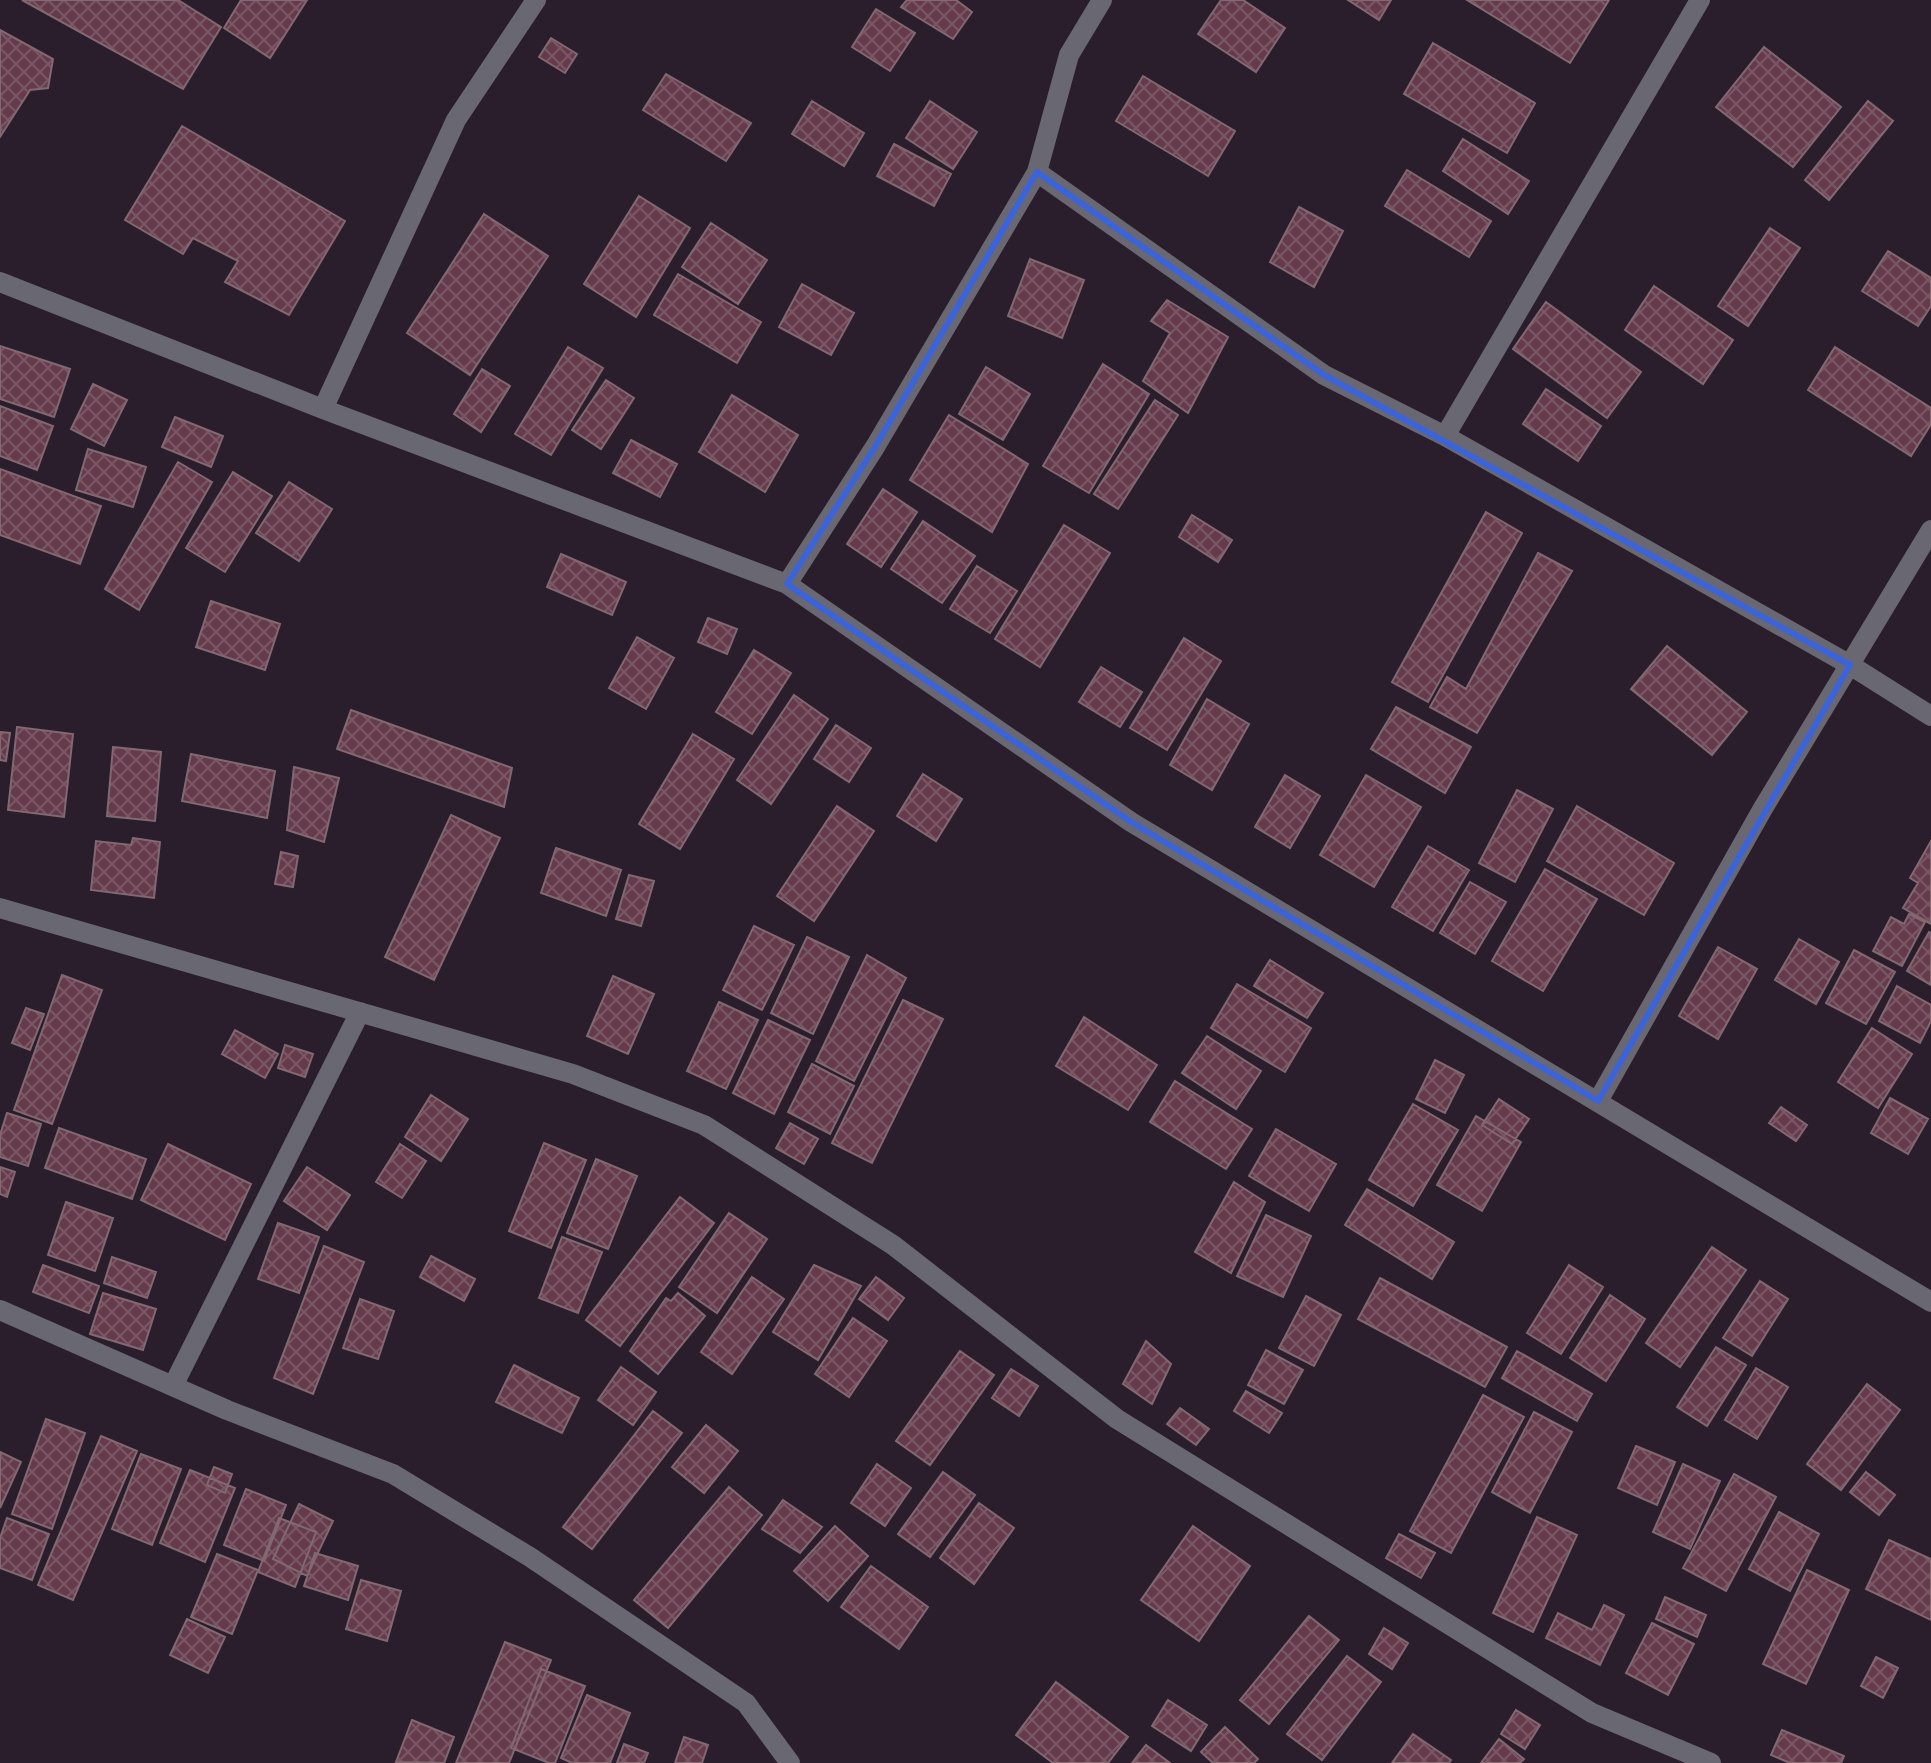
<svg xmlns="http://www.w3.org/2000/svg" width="1931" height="1763" viewBox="0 0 1931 1763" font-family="Karla,sans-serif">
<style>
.building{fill:url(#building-cross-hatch);stroke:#816871;stroke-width:2}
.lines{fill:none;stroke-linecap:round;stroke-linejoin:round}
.minor{stroke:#696872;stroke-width:20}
.marked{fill:none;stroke:#3b63da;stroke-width:6;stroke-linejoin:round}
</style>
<defs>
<pattern id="building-cross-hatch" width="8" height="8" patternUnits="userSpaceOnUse" patternTransform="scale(2)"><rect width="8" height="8" fill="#653b4b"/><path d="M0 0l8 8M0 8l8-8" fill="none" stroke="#7b5765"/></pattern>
</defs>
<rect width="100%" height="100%" fill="#2a1d2c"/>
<!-- building -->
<path class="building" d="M22 0H178L221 27 183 89Z
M241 0H307L270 58 224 28Z
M907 0H956L972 12 953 39 901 7Z
M1221 0H1243L1285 28 1256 72 1198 34Z
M1348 0H1391L1379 20Z
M1467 0H1609L1570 63Z
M876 9 915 33 890 71 852 47Z
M0 30 53 59 48 88 30 90 0 137Z
M551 38 577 54 565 73 539 57Z
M1433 43 1535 103 1507 153 1404 94Z
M1764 47 1841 107 1793 167 1716 107Z
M666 74 751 123 726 161 643 110Z
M1143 76 1235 131 1208 176 1116 121Z
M812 101 864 133 844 166 792 134Z
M930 101 977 132 953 169 906 138Z
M1868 101 1893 121 1829 200 1805 180Z
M182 126 345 221 289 315 225 282 238 261 193 238 183 254 125 220Z
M1463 139 1529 181 1508 214 1443 171Z
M894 144 951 174 934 206 877 176Z
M1407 170 1491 221 1469 257 1385 206Z
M639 196 690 228 636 317 584 284Z
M1299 207 1343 231 1314 287 1270 262Z
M484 214 548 256 470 375 407 333Z
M711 223 767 260 738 304 682 267Z
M1770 228 1800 248 1748 326 1718 306Z
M1888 251 1931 278V306L1918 326 1862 291Z
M1030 259 1084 280 1062 338 1008 316Z
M678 274 761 322 737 363 654 315Z
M802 284 854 313 831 355 779 327Z
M1654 286 1733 340 1703 384 1625 330Z
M1167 300 1228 337 1188 413 1143 381 1170 333 1151 321Z
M1546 302 1641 372 1607 418 1513 349Z
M0 346 70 369 54 417 0 399Z
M568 347 603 368 551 455 515 434Z
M1835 347 1931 408V424L1911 456 1808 390Z
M1103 364 1149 394 1089 493 1043 466Z
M986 367 1030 394 1003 440 959 414Z
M482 369 510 386 481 432 454 414Z
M606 380 634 398 601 449 572 430Z
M93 384 127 400 104 446 71 429Z
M1546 389 1601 426 1578 461 1523 424Z
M732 395 798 435 765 492 699 452Z
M1155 400 1178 415 1118 509 1094 494Z
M0 406 53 426 37 470 0 456Z
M949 415 1028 464 992 532 910 480Z
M175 417 223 436 211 467 162 447Z
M631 440 677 464 660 497 613 473Z
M88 449 146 467 133 507 76 490Z
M178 462 212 482 139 610 105 589Z
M0 469 101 506 80 564 0 535Z
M233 472 272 496 225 572 186 548Z
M289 482 332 509 299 561 256 533Z
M883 489 917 512 881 567 847 544Z
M1486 512 1522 533 1428 702 1392 682Z
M1192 515 1232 540 1218 562 1179 537Z
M923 521 975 556 942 603 891 569Z
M1064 525 1110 553 1040 667 995 639Z
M1538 553 1572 571 1477 733 1430 707 1447 677 1466 689Z
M561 554 626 582 612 615 547 587Z
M977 566 1017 591 990 633 950 609Z
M211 601 280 624 265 670 196 647Z
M708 618 737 629 727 654 698 642Z
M637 637 674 658 646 709 609 688Z
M1184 638 1221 661 1167 750 1130 728Z
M1667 646 1747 712 1712 755 1631 689Z
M754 650 791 673 752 734 716 712Z
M1101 667 1142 692 1120 727 1079 702Z
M794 695 828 719 771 804 737 780Z
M1207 699 1249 724 1212 790 1170 765Z
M1396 707 1471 747 1445 793 1371 749Z
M351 710 512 768 504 807 337 749Z
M836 725 871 748 849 782 814 759Z
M17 727 73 734 64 817 8 810Z
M0 732 10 733 6 761 0 760Z
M693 734 734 759 680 849 639 824Z
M113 747 161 752 155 821 107 816Z
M191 754 275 771 267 818 182 801Z
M294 767 339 778 324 842 287 830Z
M923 774 962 799 936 841 897 816Z
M1285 775 1320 796 1290 848 1255 827Z
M1366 775 1421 807 1374 887 1320 855Z
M1517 790 1553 809 1515 882 1479 863Z
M837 806 874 831 814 921 777 896Z
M1577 806 1674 863 1644 915 1547 861Z
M451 815 500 838 434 980 385 957Z
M133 838 160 842 154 898 91 890 96 841 131 845Z
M1931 841V924L1903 908 1918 883 1910 878Z
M1428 846 1469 870 1433 931 1392 907Z
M556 848 621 870 606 916 541 893Z
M281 852 298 856 293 887 275 884Z
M1545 869 1597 899 1543 991 1492 961Z
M629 875 654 881 641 926 616 919Z
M1470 882 1506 902 1475 954 1440 933Z
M1909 914 1925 922 1902 966 1873 951 1891 917 1904 924Z
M754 926 794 945 762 1010 723 990Z
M1929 932 1931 933V985L1907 971Z
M807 937 849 957 813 1034 771 1013Z
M1799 939 1839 962 1816 1004 1775 980Z
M1718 947 1757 969 1718 1039 1679 1016Z
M1854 950 1895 972 1866 1024 1826 1003Z
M867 955 906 978 854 1081 816 1061Z
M1270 960 1323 993 1307 1018 1254 986Z
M62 975 102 990 52 1124 14 1110Z
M613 976 654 994 628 1054 587 1036Z
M1237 984 1311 1028 1285 1072 1211 1028Z
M1897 986 1931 1005V1021L1920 1043 1879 1021Z
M903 1000 943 1019 872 1163 832 1143Z
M719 1002 758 1020 726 1089 687 1071Z
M26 1008 44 1014 30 1050 12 1043Z
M1084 1017 1157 1065 1128 1110 1056 1066Z
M768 1020 810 1040 774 1114 733 1093Z
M1872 1028 1912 1054 1878 1108 1838 1082Z
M235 1030 278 1054 265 1078 222 1054Z
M1207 1036 1261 1071 1236 1109 1182 1073Z
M285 1045 313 1054 305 1077 278 1068Z
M1435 1060 1464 1075 1445 1113 1416 1099Z
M812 1064 854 1086 830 1134 788 1112Z
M1175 1081 1252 1129 1226 1169 1150 1122Z
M431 1095 468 1119 441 1161 405 1137Z
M1890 1098 1928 1119 1908 1154 1871 1133Z
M1499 1099 1529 1119 1512 1144 1482 1125Z
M1413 1104 1458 1130 1413 1206 1369 1180Z
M1781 1107 1807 1125 1796 1141 1769 1123Z
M7 1113 41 1124 28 1166 0 1157V1135Z
M1476 1116 1521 1142 1482 1211 1437 1185Z
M790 1123 818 1139 804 1164 776 1148Z
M59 1128 146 1159 132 1199 45 1168Z
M1276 1129 1336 1164 1309 1211 1249 1176Z
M544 1143 586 1160 551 1248 509 1231Z
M168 1144 251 1184 225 1240 141 1200Z
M400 1144 426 1161 402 1198 376 1182Z
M596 1159 637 1176 608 1249 567 1233Z
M0 1167 15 1172 7 1197 0 1194Z
M307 1167 350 1195 327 1230 284 1201Z
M1234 1182 1265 1202 1231 1273 1195 1252Z
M1367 1189 1454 1242 1432 1279 1345 1225Z
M680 1197 714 1223 620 1346 586 1320Z
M66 1202 113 1218 95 1271 48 1255Z
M729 1213 767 1239 717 1313 679 1287Z
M1266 1215 1311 1236 1283 1297 1237 1276Z
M278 1223 319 1237 299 1293 258 1279Z
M562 1237 602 1252 578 1313 539 1298Z
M324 1246 364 1262 313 1394 274 1378Z
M1712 1247 1746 1270 1680 1367 1646 1343Z
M431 1256 475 1279 464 1301 420 1277Z
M112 1257 156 1272 147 1298 104 1283Z
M43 1265 99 1286 89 1313 33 1292Z
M814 1265 861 1286 818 1360 773 1332Z
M1569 1265 1603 1287 1561 1354 1527 1333Z
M752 1277 784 1299 732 1374 701 1352Z
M876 1277 904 1298 888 1320 859 1299Z
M1380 1278 1507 1347 1485 1387 1358 1319Z
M1760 1281 1788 1299 1752 1356 1723 1338Z
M103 1293 156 1309 143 1350 90 1334Z
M678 1293 705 1316 658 1374 630 1351 666 1298 671 1301Z
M1610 1295 1645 1319 1606 1381 1570 1358Z
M1306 1296 1341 1315 1314 1366 1279 1348Z
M360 1299 394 1311 378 1359 343 1348Z
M853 1318 887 1341 849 1397 815 1374Z
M1146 1341 1171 1364 1152 1404 1123 1384Z
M1716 1347 1746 1365 1707 1426 1677 1407Z
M1266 1350 1303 1370 1284 1404 1248 1385Z
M960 1351 994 1375 930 1465 896 1441Z
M1517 1351 1592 1394 1577 1421 1502 1378Z
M514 1365 579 1398 562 1433 496 1402Z
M621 1367 656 1392 633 1425 598 1400Z
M1756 1368 1788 1387 1757 1439 1725 1420Z
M1011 1369 1038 1386 1019 1416 992 1398Z
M1867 1384 1900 1410 1841 1490 1807 1464Z
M1246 1391 1282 1413 1269 1433 1234 1411Z
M1483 1395 1524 1417 1451 1553 1410 1531Z
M1180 1408 1209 1429 1196 1445 1167 1424Z
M653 1411 682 1433 592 1549 563 1527Z
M1534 1412 1572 1432 1530 1513 1492 1492Z
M46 1419 85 1433 52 1529 12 1514Z
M706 1425 738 1451 704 1493 672 1467Z
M101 1436 137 1451 73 1600 38 1585Z
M1636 1446 1675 1462 1657 1505 1618 1488Z
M0 1452 21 1462 0 1508Z
M141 1454 181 1469 152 1545 112 1529Z
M877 1464 911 1488 885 1526 851 1503Z
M1683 1464 1720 1481 1690 1549 1653 1532Z
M214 1467 232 1474 225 1493 207 1485Z
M190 1470 235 1488 205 1562 160 1543Z
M943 1472 975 1495 930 1557 898 1534Z
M1866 1472 1895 1495 1879 1515 1850 1492Z
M1734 1474 1776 1497 1726 1591 1683 1568Z
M729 1487 762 1515 668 1628 634 1600Z
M246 1489 286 1505 264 1561 224 1545Z
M783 1500 822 1527 800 1553 762 1529Z
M979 1503 1014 1528 974 1584 940 1558Z
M299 1504 333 1521 307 1576 273 1559Z
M1779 1512 1819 1534 1790 1591 1749 1569Z
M1537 1517 1577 1535 1533 1632 1493 1613Z
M7 1518 49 1534 32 1580 0 1568V1538Z
M279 1518 316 1532 295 1587 258 1572Z
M835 1526 868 1556 828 1601 794 1571Z
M1193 1526 1250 1566 1199 1641 1141 1600Z
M1399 1534 1435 1553 1421 1578 1386 1558Z
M1889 1540 1931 1559V1620L1866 1589Z
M315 1553 358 1566 348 1600 304 1586Z
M217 1554 258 1570 232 1634 191 1617Z
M871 1566 928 1607 899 1649 841 1607Z
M1807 1570 1849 1590 1806 1684 1763 1664Z
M361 1580 401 1591 387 1641 346 1629Z
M1665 1597 1706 1615 1697 1637 1656 1619Z
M1604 1605 1624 1615 1600 1665 1546 1638 1558 1613 1592 1630Z
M1309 1616 1339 1640 1269 1724 1240 1700Z
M187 1619 225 1637 208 1673 170 1655Z
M1652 1623 1694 1644 1668 1695 1626 1673Z
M1384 1628 1408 1643 1392 1669 1369 1654Z
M505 1642 551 1660 509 1763H456Z
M1347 1656 1381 1682 1322 1760 1287 1734Z
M1876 1657 1898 1668 1883 1698 1861 1686Z
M541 1669 585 1686 555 1763H549L511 1748Z
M1056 1682 1128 1737 1108 1763H1053L1016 1735Z
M587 1695 630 1713 610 1763H572L561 1758Z
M1168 1700 1207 1725 1191 1751 1152 1726Z
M1516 1710 1540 1725 1525 1749 1501 1734Z
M412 1720 454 1737 444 1763 396 1762Z
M1225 1727 1258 1759 1254 1763H1213L1201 1752Z
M1782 1730 1844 1756 1841 1763H1790L1771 1755Z
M1413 1734 1451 1760 1449 1763H1392Z
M684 1737 708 1745 702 1763H675Z
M1499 1739 1524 1759 1520 1763H1481Z
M624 1744 648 1753 644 1763H617Z
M1146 1745 1170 1763H1132Z"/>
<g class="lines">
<!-- minor -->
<path class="minor" d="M1037 172 1324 375 1445 436 1850 665 1931 716
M0 282 323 409 787 584 1131 822 1931 1302
M323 409 456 120 536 0
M1445 436 1700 0
M787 584 875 447 1037 172 1069 55 1102 0
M0 908 573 1074 704 1125 893 1245 1117 1419 1592 1713 1711 1763
M1598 1101 1762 810 1931 530
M0 1310 227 1410 393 1474 530 1557 746 1703 790 1763
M173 1386 360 1012"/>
</g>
<!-- marked area -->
<path class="marked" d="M1037 172 1324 375 1850 665 1598 1101 1131 822 787 584 875 447Z"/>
</svg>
